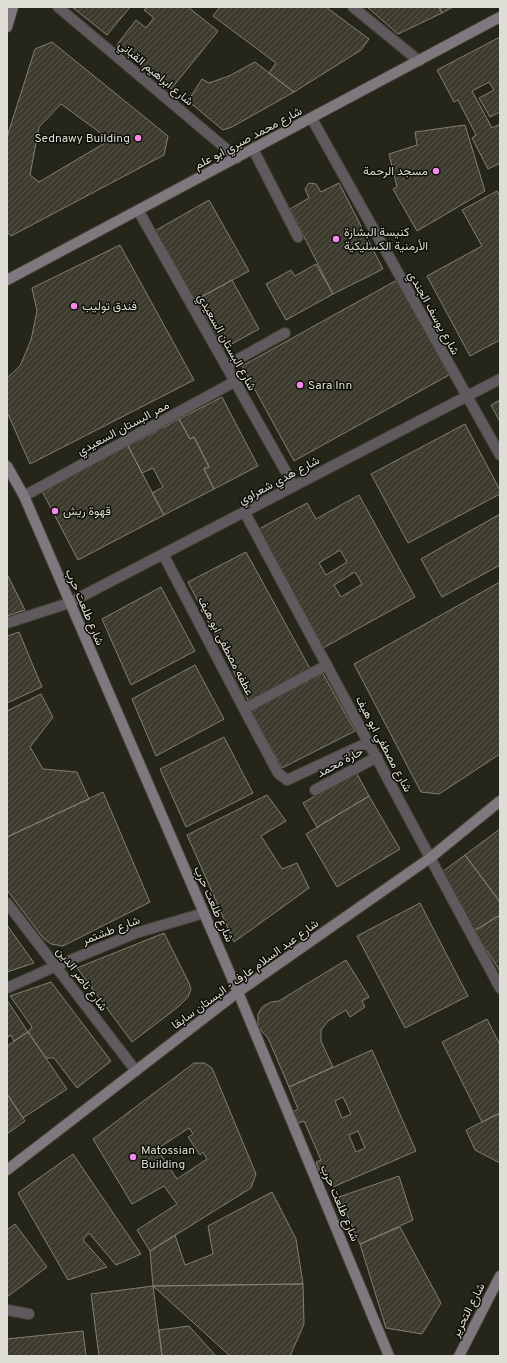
<svg xmlns="http://www.w3.org/2000/svg" width="507" height="1363" viewBox="0 0 507 1363" font-family="Overpass,Vazirmatn,sans-serif">
<style>
.building{fill:url(#building-hatch);stroke:#807f71;fill-rule:evenodd}
.lines{fill:none;stroke-linecap:round;stroke-linejoin:round}
.lane-casing{stroke:#434337;stroke-width:12}
.street-casing{stroke:#434337;stroke-width:12}
.secondary-casing{stroke:#434337;stroke-width:12}
.lane{stroke:#5f5a5e;stroke-width:10}
.street{stroke:#5f5a5e;stroke-width:10}
.secondary{stroke:#80787f;stroke-width:10}
.poi-dot{fill:#f689ee;stroke:#0e0e08;stroke-width:1.5}
.labels{text-anchor:middle;stroke-width:3;stroke-linejoin:round;paint-order:stroke}
.street-label{font-size:12px;fill:#deded6;stroke:#0e0e08}
.poi-label{font-size:12px;fill:#deded6;stroke:#0e0e08;text-anchor:start}
</style>
<defs>
<pattern id="building-hatch" width="6" height="6" patternUnits="userSpaceOnUse"><rect width="6" height="6" fill="#3c3b2e"/><path d="M-1 1l2-2M0 6l6-6M5 7l2-2" fill="none" stroke="#58574c"/></pattern>
</defs>
<rect width="100%" height="100%" fill="#262519"/>
<!-- building -->
<path class="building" d="M72 7H130L107 35Z
M147 7H188L218 31 171 89 116 46 136 20 146 28 154 18 144 10Z
M220 7H326L369 39 361 50 294 92 269 73 276 63 213 16Z
M367 7H439L442 13 398 34Z
M439 7H453L442 13Z
M500 37V112L490 117 479 98 494 90 489 82 472 91 492 128 500 124V163L488 169 472 138 476 135 458 100 454 102 437 70Z
M52 42 168 136 164 155 11 236 7 232V137L35 49ZM61 104 110 140 39 182 30 175 39 127Z
M255 62 294 92 232 127 223 130 188 101 202 79 209 83 229 76Z
M465 125 485 191 417 231 393 189 397 187 389 154 417 145 415 132Z
M309 183 316 184 321 192 339 183 383 269 333 294 290 209 309 198 305 189Z
M497 191 500 197V340L470 356 427 276 482 246 462 210Z
M209 200 249 271 192 302 153 232Z
M120 245 194 380 30 464 7 412V378L20 366 31 340 37 311 32 288Z
M316 264 333 294 286 320 266 284 291 270 295 276Z
M232 280 259 329 219 351 192 302Z
M397 280 449 375 294 461 242 366Z
M222 397 258 466 214 489 204 469 209 467 194 437 190 439 179 419Z
M500 400V422L491 405Z
M179 419 190 439 194 437 209 467 204 469 214 489 164 515 152 493 163 487 153 468 142 473 128 446Z
M465 424 500 490V494L408 543 371 474Z
M128 446 164 515 78 560 42 491Z
M359 495 415 597 323 648 259 529 307 503 316 519ZM340 550 347 562 326 575 319 563ZM355 572 362 584 341 597 334 585Z
M500 514V565L442 597 421 559Z
M246 552 312 672 250 704 188 582Z
M7 574 25 610 7 616Z
M500 582V754L439 794 421 792 354 664Z
M161 587 195 651 131 685 102 619Z
M19 632 42 687 7 703V636Z
M195 665 224 719 156 756 132 699Z
M322 672 355 731 282 768 251 711Z
M41 694 53 717 30 747 43 769 77 772 89 799 7 837V711Z
M224 737 253 793 186 827 160 769Z
M356 772 369 796 317 827 303 803Z
M103 792 150 902 63 946 51 944 43 938 7 890V837Z
M267 795 286 821 261 836 282 869 297 863 309 888 234 942 187 835Z
M369 796 400 849 337 887 306 834Z
M500 829V902L465 855Z
M465 855 500 902V915L474 931 442 872Z
M420 903 468 996 405 1028 357 936Z
M500 915V971L474 931Z
M7 925 34 963 7 972Z
M164 933 189 983 191 989 188 997 178 1007 132 1042 77 968Z
M346 960 369 997 362 1001 365 1007 350 1017 346 1010 328 1021 321 1030V1041L333 1067 289 1087 268 1038 258 1027V1014L262 1007 271 1002 279 1001Z
M51 982 111 1061 77 1088 54 1058H46L28 1032 32 1027 10 996Z
M7 1000 28 1032 14 1041 11 1035 7 1038Z
M487 1019 500 1045V1113L482 1122 442 1042Z
M28 1032 67 1089 23 1118 7 1094V1046Z
M372 1050 416 1151 333 1187 325 1170 320 1173 316 1162 321 1160 304 1121 299 1123 293 1112 298 1109 289 1087ZM343 1097 351 1114 342 1118 335 1101ZM358 1131 365 1148 356 1152 349 1135Z
M194 1063H204L212 1068 256 1174 251 1188 150 1251 137 1230 177 1204 164 1186 132 1204 93 1139ZM189 1128 193 1134 188 1137 200 1155 203 1152 207 1159 177 1179 157 1149Z
M7 1094 25 1121 7 1134Z
M500 1113V1163L475 1150 466 1130Z
M73 1154 141 1254 116 1265 89 1233 83 1240 107 1267 68 1280 18 1193Z
M399 1176 413 1220 360 1244 339 1197Z
M272 1192 296 1239 303 1284 153 1286 150 1251 175 1235 185 1265 213 1254 208 1226Z
M15 1224 47 1267 7 1297V1230Z
M400 1227 441 1303 422 1334 386 1328 360 1244Z
M303 1284 304 1324 290 1356H230L153 1286Z
M153 1286 162 1356H99L91 1294Z
M189 1326 216 1356H162L159 1330Z
M83 1331 86 1356H7V1339Z"/>
<g class="lines">
<defs>
<path id="lane" d="M253 149 298 237
M226 366 285 333
M244 709 278 773 287 780 369 742
M7 1310 29 1314"/>
<path id="street" d="M58 7 237 158
M353 7 419 61
M312 119 500 455
M138 210 294 486
M24 496 234 382
M245 513 500 988
M163 554 244 709 327 665
M7 623 69 603 500 379
M315 790 377 757
M7 903 136 1071
M7 988 56 966 136 933 204 913"/>
<path id="secondary" d="M7 27 13 7
M7 280 500 17
M7 466 24 496 238 992 389 1356
M7 1170 238 992 430 858 500 801
M459 1356 500 1276"/>
</defs>
<!-- lane casing -->
<use href="#lane" class="lane-casing"/>
<!-- street casing -->
<use href="#street" class="street-casing"/>
<!-- secondary casing -->
<use href="#secondary" class="secondary-casing"/>
<!-- lane -->
<use href="#lane" class="lane"/>
<!-- street -->
<use href="#street" class="street"/>
<!-- secondary -->
<use href="#secondary" class="secondary"/>
</g>
<!-- markers -->
<g class="poi-dot">
<circle cx="138" cy="138" r="4"/>
<circle cx="436" cy="171" r="4"/>
<circle cx="336" cy="239" r="4"/>
<circle cx="74" cy="306" r="4"/>
<circle cx="300" cy="385" r="4"/>
<circle cx="55" cy="511" r="4"/>
<circle cx="133" cy="1157" r="4"/>
</g>
<g class="labels">
<!-- street labels -->
<g class="street-label">
<text transform="translate(156 73) rotate(40)" y="4">شارع ابراهيم القباني</text>
<text transform="translate(248 138) rotate(-28)" y="4">شارع محمد صبري ابو علم</text>
<text transform="translate(434 313) rotate(61)" y="4">شارع يوسف الجندي</text>
<text transform="translate(227 342) rotate(61)" y="4">شارع البستان السعيدي</text>
<text transform="translate(123 428) rotate(-28)" y="4">ممر البستان السعيدي</text>
<text transform="translate(279 480) rotate(-28)" y="4">شارع هدي شعراوي</text>
<text transform="translate(85 607) rotate(67)" y="4">شارع طلعت حرب</text>
<text transform="translate(226 646) rotate(63)" y="4">عطفه مصطفى ابو هيف</text>
<text transform="translate(384 744) rotate(62)" y="4">شارع مصطفي ابو هيف</text>
<text transform="translate(340 762) rotate(-28)" y="4">حارة محمد</text>
<text transform="translate(214 904) rotate(66)" y="4">شارع طلعت حرب</text>
<text transform="translate(111 930) rotate(-21)" y="4">شارع طشتمر</text>
<text transform="translate(245 974) rotate(-36)" y="4">شارع عبد السلام عارف - البستان سابقا</text>
<text transform="translate(82 979) rotate(53)" y="4">شارع ناصر الدين</text>
<text transform="translate(340 1203) rotate(67)" y="4">شارع طلعت حرب</text>
<text transform="translate(468 1310) rotate(-63)" y="4">شارع التحرير</text>
</g>
<!-- poi labels -->
<g class="poi-label">
<text x="130" y="142" text-anchor="end">Sednawy Building</text>
<text x="428" y="175" text-anchor="end">مسجد الرحمة</text>
<text x="344" y="236">كنيسة البشارة<tspan x="344" dy="14">الأرمنية الكسليكية</tspan></text>
<text x="82" y="310">فندق توليب</text>
<text x="308" y="389">Sara Inn</text>
<text x="63" y="515">قهوة ريش</text>
<text x="141" y="1154">Matossian<tspan x="141" dy="14">Building</tspan></text>
</g>
</g>
<!-- border -->
<rect width="507" height="1363" fill="none" stroke="#deded6" stroke-width="16"/>
</svg>
